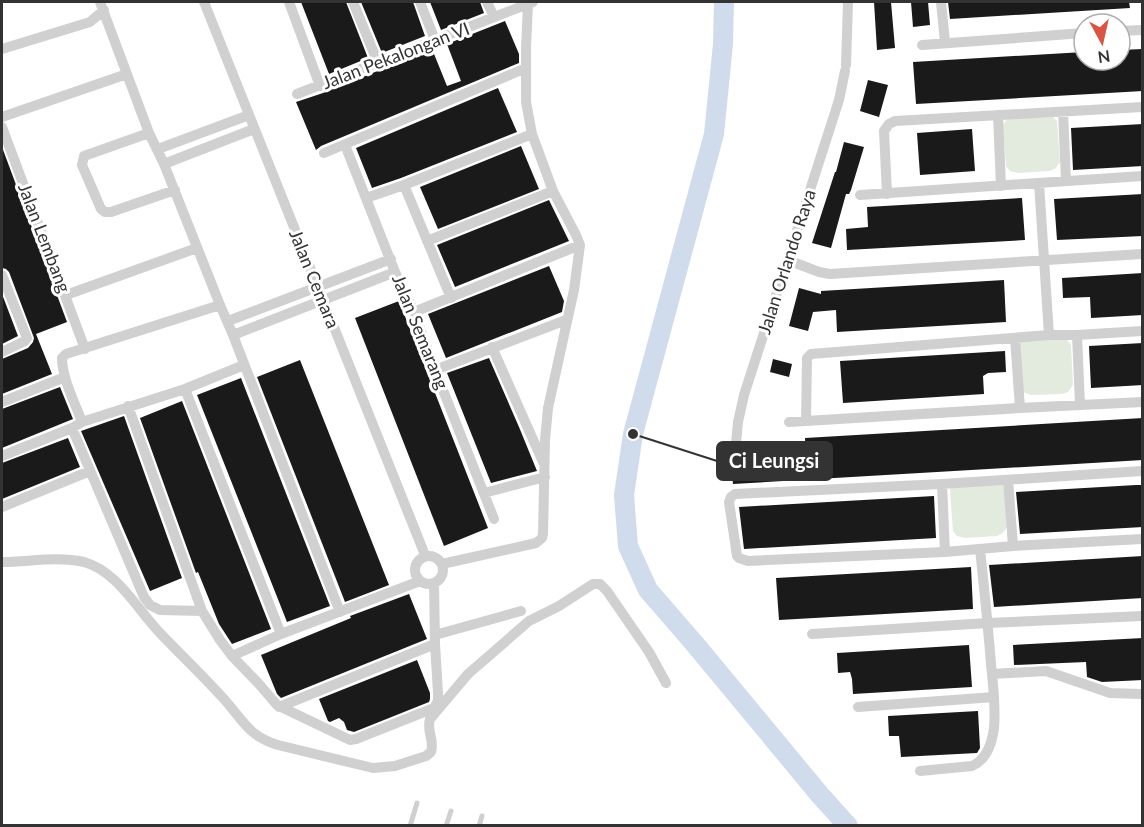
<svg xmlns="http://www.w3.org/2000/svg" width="1144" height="827" viewBox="0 0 1144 827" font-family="Lato,sans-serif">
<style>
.green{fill:#e3ebdf}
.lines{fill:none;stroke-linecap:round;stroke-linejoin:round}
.river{stroke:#d0dcec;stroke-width:20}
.building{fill:#1a1a1a}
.service{stroke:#d0d0d0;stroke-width:5}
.minor{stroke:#d0d0d0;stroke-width:10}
.labels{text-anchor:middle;stroke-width:6;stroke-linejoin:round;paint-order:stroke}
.street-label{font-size:18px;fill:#333;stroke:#fff}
.leader{fill:none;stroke:#333;stroke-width:2}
.callout-dot{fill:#333;stroke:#fff;stroke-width:2}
.callout{fill:#333;stroke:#333;stroke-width:2}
.callout-label{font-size:20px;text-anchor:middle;font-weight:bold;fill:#fff}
</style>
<rect width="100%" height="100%" fill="#fff"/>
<!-- green -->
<path class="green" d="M1053 117 1057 121 1060 162 1056 168 1050 171 1018 173 1010 171 1006 166 1003 125 1007 119Z
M1022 340H1067L1071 345 1073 385 1068 392 1062 394 1031 395 1023 392 1017 346Z
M1000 482 1004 486 1007 527 1003 533 997 536 965 538 957 536 953 531 950 490 954 484Z"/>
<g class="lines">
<!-- river -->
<path class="river" d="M724 2 723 44 714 134 633 434 624 495 628 546 648 590 694 643 820 795 848 826"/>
</g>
<!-- building -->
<path class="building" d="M301 2H346L368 58 329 74Z
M361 2H413L425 36 382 53Z
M430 2H480L484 13 441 30Z
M874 2H891L895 48 877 50Z
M911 2H928L930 25 913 27Z
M948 2H1129L1130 8 950 19Z
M505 21 519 54V63L321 146 316 150 296 102 323 93 432 49 447 86 461 81 447 44Z
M1143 49V91L916 104 913 62 1084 52V60H1120V50Z
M868 80 888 85 879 117 860 111Z
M498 88 517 132 401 178 372 188 356 148Z
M1143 124V166L1073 170 1071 128Z
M972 129 975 171 920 175 917 133Z
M844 142 864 147 851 190 849 194H846L831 248 812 243 835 172H836Z
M521 146 539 189 438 229 420 187Z
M2 147 67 322 36 334 52 374 2 394V359L28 348 33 342 34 338 9 272 6 269 2 268Z
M1143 194V236L1057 240 1054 199Z
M1022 198 1025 240 847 250 846 229 868 227 867 207Z
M549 200 569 241 455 287 437 245Z
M549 266 564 301 562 312 446 358 428 314Z
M1143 273V315L1091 318 1090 297 1063 298 1062 278Z
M1004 280 1006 322 837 332 836 310 813 312 808 331 789 326 799 288 821 294V291Z
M2 294 18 336 2 344Z
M399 301 488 528 444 546 355 318Z
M1143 343V385L1091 388 1089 346Z
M1005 351 1006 372 988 373 983 376 984 394 843 403 840 361Z
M489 358 519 427 537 471 491 483 447 373Z
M773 359 792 364 789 377 770 372Z
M300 360 389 585 345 602 257 377Z
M241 378 330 606 287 622 197 395Z
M60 387 73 419 2 448V409Z
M182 401 271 629 232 644 219 624 198 572 196 573 140 418Z
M124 416 182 578 150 591 81 431Z
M1143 418V460L733 484 731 463 806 458 805 438Z
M68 438 80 467 2 499V463Z
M1136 485H1143V527L1020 534 1016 492Z
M934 496 936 538 744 549 739 507Z
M1143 556V598L994 607 989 565Z
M971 567 973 609 779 620 776 578Z
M409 594 427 639 281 698 277 694 261 655 351 618 350 616Z
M1143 638V680L1102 682 1087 677 1086 662 1014 665 1013 645Z
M969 645 972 687 853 694 852 679 850 672 838 673 837 653Z
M417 660 430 693V699L429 702 354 732 347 730 344 722 339 718 330 722 328 721 319 699Z
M978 711 980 748 977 753 901 757 899 736H889L888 716Z"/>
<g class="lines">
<!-- service -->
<path class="service" d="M410 826 417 803
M446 826 451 811
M479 826 482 816"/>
<!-- minor -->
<path class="minor" d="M100 2 149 133 164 164 220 305 233 335 340 612
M204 2 425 555
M289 2 320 86
M353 2 378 63
M420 2 435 40
M487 2 494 17
M941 2 945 42
M1120 31 1142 30
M922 45 1084 33
M2 49 90 22 104 10
M846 65 848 2
M297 94 533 2
M1063 112 1066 181
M998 115 1001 186
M2 117 127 74
M2 127 85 349
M149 133 84 156 82 165 101 209 105 212H111L175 190
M345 145 395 272 414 312 435 370 494 519
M158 149 249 115
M324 153 526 68
M164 164 254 129
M1039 183 1049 335
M404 185 451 298
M887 194 884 131 889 124 895 121 1142 107
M860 195 1142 176
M366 198 404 185 532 134
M427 241 553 191
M788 260 819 272 830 274 1142 254
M2 275 27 338 25 341 2 352
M66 295 197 248
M414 312 580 245
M228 321 391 259
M233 335 395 272
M1077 335 1080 405
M1015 338 1020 408
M492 347 543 462
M435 370 566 320
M185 389 281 634
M2 402 65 377
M128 406 202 611 220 640 232 656 259 684 277 705 350 740 356 739 434 708 438 701V693L435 644 434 583
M806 421 807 358 811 354 1049 335H1077L1142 331
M82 422C75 403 62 378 62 358L66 354 220 305
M789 422 1020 408 1142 402
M72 428 144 597 150 605 160 610 202 611
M735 454 738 422 744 395 839 100 845 71
M2 456 72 428 82 422 185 389 244 365
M1142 471 942 484 735 494 731 497 729 502 737 556 739 558 748 561 945 552 1013 546 1142 539
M1008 480 1013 546
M942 484 945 552
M484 493 545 477
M2 507 90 471
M415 570a14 14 0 1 1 28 0a14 14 0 1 1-28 0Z
M2 562C28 562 57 556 84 562 117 571 137 609 160 633 181 655 203 676 223 698 243 720 248 736 278 745L373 768 395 766 426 756 431 752C435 740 426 731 430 719L468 674 529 621 559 606 593 584H600L607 591 649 652 666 683
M442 564 536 543 542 538 543 534 545 440 548 408 574 290 580 245 576 235 553 191 532 134 526 102V48L528 4
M812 634 988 623 1142 616
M435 635 521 611
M232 656 281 634 420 581
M992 674 1046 671 1110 693 1142 694
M279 707 435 644
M858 707 994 697
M920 771 972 766C986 760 992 743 994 728 996 707 993 685 991 664 988 625 984 587 980 549"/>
</g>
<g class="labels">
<!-- street labels -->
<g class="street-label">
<text transform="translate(396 56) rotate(-21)" y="6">Jalan Pekalongan VI</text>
<text transform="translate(44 238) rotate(69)" y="6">Jalan Lembang</text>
<text transform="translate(787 262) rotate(-72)" y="6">Jalan Orlando Raya</text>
<text transform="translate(314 279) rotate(68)" y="6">Jalan Cemara</text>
<text transform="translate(420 332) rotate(68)" y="6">Jalan Semarang</text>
</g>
</g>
<!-- callouts -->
<path class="leader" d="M633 434L717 461"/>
<circle class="callout-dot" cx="633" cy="434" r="6"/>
<rect class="callout" x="717" y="442" width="115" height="38" rx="6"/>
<g class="callout-label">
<text x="774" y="468">Ci Leungsi</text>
</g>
<!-- border -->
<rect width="1144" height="827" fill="none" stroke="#333333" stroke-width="6"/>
<!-- north arrow -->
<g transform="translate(1102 42) rotate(172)"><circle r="28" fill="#ffffff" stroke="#adadad" stroke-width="1.5"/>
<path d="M0-4.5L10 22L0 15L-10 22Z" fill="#db5443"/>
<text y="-9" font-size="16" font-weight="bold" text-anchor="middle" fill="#333333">N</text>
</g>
</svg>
